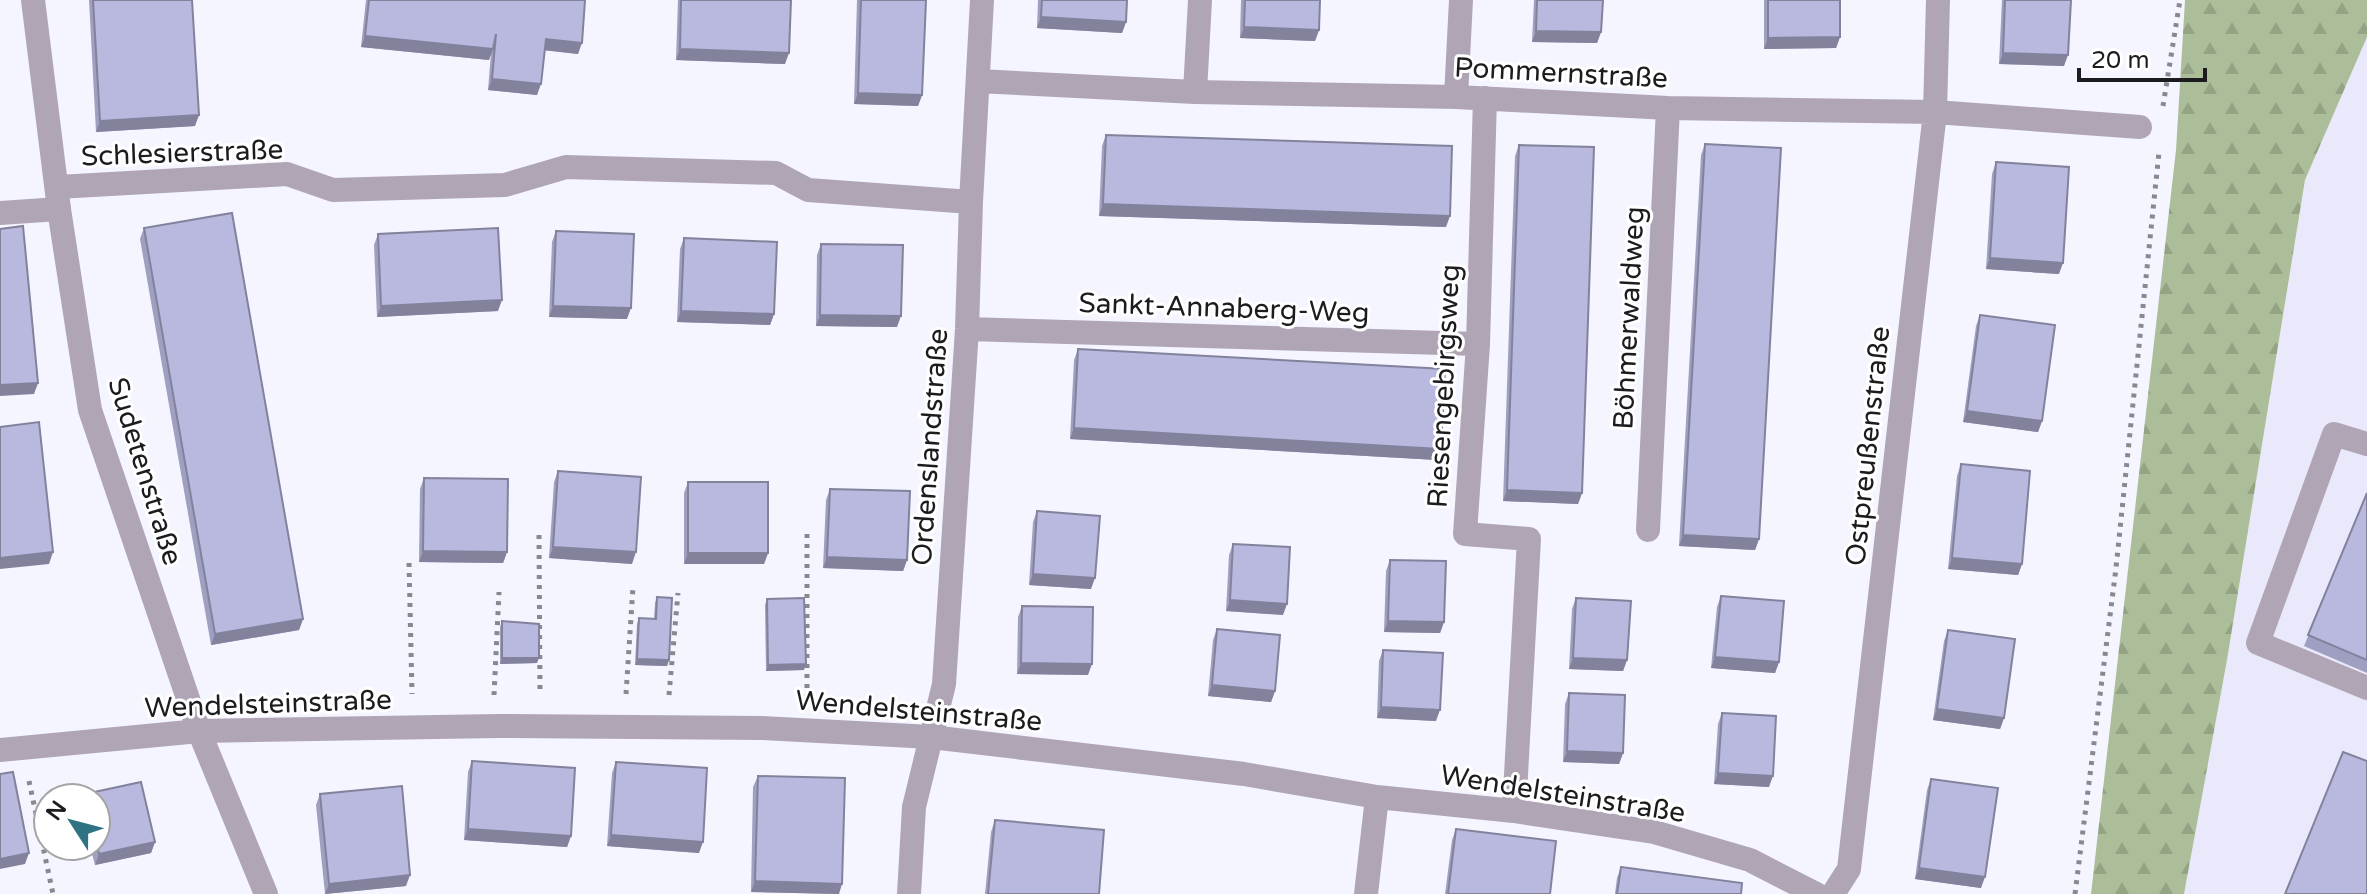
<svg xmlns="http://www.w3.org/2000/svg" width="2367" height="894" viewBox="0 0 2367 894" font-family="'Varela Round',sans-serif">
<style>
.built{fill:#e9e9fb}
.forest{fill:url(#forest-firs)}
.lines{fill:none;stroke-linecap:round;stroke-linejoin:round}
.path{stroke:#88898f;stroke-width:5;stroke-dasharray:4 6;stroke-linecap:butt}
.service{stroke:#b0a5b5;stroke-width:24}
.minor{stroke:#b0a5b5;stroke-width:24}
.wall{fill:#9f9fc1}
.shaded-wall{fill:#82829d}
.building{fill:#b9b9e0;stroke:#82829d;stroke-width:2}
.labels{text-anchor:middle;stroke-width:6;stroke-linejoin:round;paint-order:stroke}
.street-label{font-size:28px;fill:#1c1c1f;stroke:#fff}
</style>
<defs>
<pattern id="forest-firs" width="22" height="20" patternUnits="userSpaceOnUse" patternTransform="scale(2)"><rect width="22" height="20" fill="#acbe99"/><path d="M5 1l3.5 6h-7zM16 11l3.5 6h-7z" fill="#93a383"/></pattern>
</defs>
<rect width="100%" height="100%" fill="#f4f5ff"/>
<!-- built -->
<path class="built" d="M2367 37V894H2180L2227 660 2305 180Z"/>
<!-- forest -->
<path class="forest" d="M2185 0H2367V37L2305 180 2227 660 2184 894H2091L2176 150Z"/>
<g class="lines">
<!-- path -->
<path class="path" d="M2163 106 2180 0
M807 534V697
M539 535 540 694
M409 563 412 694
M626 694 633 587
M494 695 499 592
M669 695 678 593
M29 781 53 894
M2075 894 2116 568 2159 152"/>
<!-- service -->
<path class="service" d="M0 213 59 209
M2367 444 2334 434 2258 643 2367 688"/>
<!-- minor -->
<path class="minor" d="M33 0 59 209 90 410 199 731 266 894
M978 81 1195 92 1456 97 1668 108 1935 112 2140 127
M1195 92 1200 0
M1456 97 1461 0
M1485 98 1478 344 1465 534 1529 539 1514 811
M58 187 287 174 333 190 505 185 566 167 776 173 808 190 971 202
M967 329 1478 344
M1648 530 1668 108
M0 750 199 731 498 726 762 728 931 737 1244 774 1377 797 1514 811 1654 832 1750 860 1816 894
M909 894 914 807 944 684 967 329 971 202 982 0
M1366 894 1377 797
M1833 894 1849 869 1935 112 1938 0"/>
</g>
<!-- wall -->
<path class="wall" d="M89 0H192L195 126 96 132Z
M366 0H585L578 54 545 50 537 95 488 90 491 53 489 60 361 47Z
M678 0H791L785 64 676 60Z
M857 0H926L922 95 918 106 854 104Z
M1038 0H1127L1126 22 1122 33 1037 28Z
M1241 0H1320L1319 30 1315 41 1240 38Z
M1534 0H1603L1601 32 1597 43 1532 42Z
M1764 0H1840V37L1836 48 1764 49Z
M2002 0H2071L2064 66 1999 64Z
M1106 135 1446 227 1099 216 1102 146Z
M1705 144 1759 539 1755 550 1679 546 1701 155Z
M1519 145 1582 493 1578 504 1503 501 1515 156Z
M1996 162 2059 274 1986 269 1992 174Z
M144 228 303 619 299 630 211 645 140 239Z
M556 231 627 319 549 317 552 242Z
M378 234 498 311 377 317 374 245Z
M684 238 774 314 770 325 677 322 680 249Z
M821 244 897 327 816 326 817 255Z
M1980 315 2042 421 2038 432 1963 422 1976 326Z
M1078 349 1441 449 1437 460 1070 439 1074 360Z
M1961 464 2022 564 2018 575 1948 569 1957 476Z
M558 471 632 564 549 558 554 482Z
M424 478 507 552 503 563 419 562 420 489Z
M688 482 768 553 764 564H684V493Z
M830 489 907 560 903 571 823 568 826 500Z
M2367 493V673L2304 646Z
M1037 511 1091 589 1029 585 1033 522Z
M1233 544 1283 615 1226 611 1229 555Z
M1390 560 1444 622 1440 633 1384 632 1386 571Z
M1721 596 1779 662 1775 673 1711 668 1717 607Z
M657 597 669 660 667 666 635 665 637 624 639 618 654 619 655 603Z
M1576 598 1627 660 1623 671 1569 669 1572 609Z
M767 599 804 670 766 671 765 605Z
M1022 606 1088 675 1017 674 1018 617Z
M502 621 537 663 500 664V627Z
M1217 629 1275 691 1271 702 1208 696 1213 640Z
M1948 630 2004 718 2000 729 1933 720 1944 641Z
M1383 650 1436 721 1377 718 1379 661Z
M1569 693 1623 753 1619 764 1563 762 1565 704Z
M1722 713 1769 787 1714 784 1718 724Z
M472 761 571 836 567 847 464 840 468 772Z
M616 762 699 853 607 846 612 773Z
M758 776 839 894 751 892 753 787Z
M1931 779 1981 888 1915 879 1927 790Z
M141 782 155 842 151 853 95 865 90 846H96V798H83L85 794Z
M320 794 406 886 325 894 316 805Z
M995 820 1099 894H985L991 832Z
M1456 829 1550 894H1445L1452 840Z
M1621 867 1741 894H1615L1617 878Z"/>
<!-- shaded-wall -->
<path class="shaded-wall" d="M1041 17 1126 22 1122 33 1037 28Z
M1244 27 1319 30 1315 41 1240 38Z
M1536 31 1601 32 1597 43 1532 42Z
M365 36 493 49 489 60 361 47Z
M1840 37 1836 48 1764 49 1768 38Z
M546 39 582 43 578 54 542 50Z
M680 49 789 53 785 64 676 60Z
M2003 53 2068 55 2064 66 1999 64Z
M492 79 541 84 537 95 488 90Z
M858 93 922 95 918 106 854 104Z
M199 115 195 126 96 132 100 121Z
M1103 204 1450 216 1446 227 1099 216Z
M1990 258 2063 263 2059 274 1986 269Z
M502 300 498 311 377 317 381 306Z
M553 306 631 308 627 319 549 317Z
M681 311 774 314 770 325 677 322Z
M820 315 901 316 897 327 816 326Z
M38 383 34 394 0 396V385Z
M1967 411 2042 421 2038 432 1963 422Z
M1074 428 1441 449 1437 460 1070 439Z
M1507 490 1582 493 1578 504 1503 501Z
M1683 535 1759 539 1755 550 1679 546Z
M553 547 636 552 632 564 549 558Z
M423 551 507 552 503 563 419 562Z
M53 552 49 564 0 569V558Z
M688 553H768L764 564H684Z
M827 557 907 560 903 571 823 568Z
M1952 558 2022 564 2018 575 1948 569Z
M1033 574 1095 578 1091 589 1029 585Z
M1230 600 1287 604 1283 615 1226 611Z
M303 619 299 630 211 645 215 634Z
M1388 621 1444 622 1440 633 1384 632Z
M1715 657 1779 662 1775 673 1711 668Z
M502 658H539L537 663 500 664Z
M1573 658 1627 660 1623 671 1569 669Z
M637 659 669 660 667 666 635 665Z
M1021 663 1092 664 1088 675 1017 674Z
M806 664 804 670 766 671 768 665Z
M1212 685 1275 691 1271 702 1208 696Z
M1381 707 1440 710 1436 721 1377 718Z
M1937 709 2004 718 2000 729 1933 720Z
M1567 751 1623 753 1619 764 1563 762Z
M1718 773 1773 776 1769 787 1714 784Z
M468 829 571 836 567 847 464 840Z
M611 835 703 842 699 853 607 846Z
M155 842 151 853 95 865 99 854Z
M29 853 25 864 0 869V859Z
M1919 868 1985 877 1981 888 1915 879Z
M410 875 406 886 325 894 329 884Z
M755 881 842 884 839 894 751 892Z"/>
<!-- building -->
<path class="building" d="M93 0H192L199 115 100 121Z
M369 0H585L582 43 546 39 541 84 492 79 496 34 493 49 365 36Z
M681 0H791L789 53 680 49Z
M861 0H926L922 95 858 93Z
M1042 0H1127L1126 22 1041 17Z
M1245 0H1320L1319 30 1244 27Z
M1537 0H1603L1601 32 1536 31Z
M1768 0H1840V37L1768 38Z
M2005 0H2071L2068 55 2003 53Z
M1106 135 1452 146 1450 216 1103 204Z
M1705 144 1781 148 1759 539 1683 535Z
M1519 145 1594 147 1582 493 1507 490Z
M1996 162 2069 167 2063 263 1990 258Z
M232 213 303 619 215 634 144 228Z
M23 226 38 383 0 385V229Z
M498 228 502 300 381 306 378 234Z
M556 231 634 234 631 308 553 306Z
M684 238 777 242 774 314 681 311Z
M821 244 903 245 901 316 820 315Z
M1980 315 2055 325 2042 421 1967 411Z
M1078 349 1445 369 1441 449 1074 428Z
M39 422 53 552 0 558V427Z
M1961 464 2030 471 2022 564 1952 558Z
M558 471 641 477 636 552 553 547Z
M424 478 508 479 507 552 423 551Z
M688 482H768V553H688Z
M830 489 910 491 907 560 827 557Z
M2367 493V660L2308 635Z
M1037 511 1100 516 1095 578 1033 574Z
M1233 544 1290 547 1287 604 1230 600Z
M1390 560 1446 561 1444 622 1388 621Z
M1721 596 1784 601 1779 662 1715 657Z
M657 597 672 598 669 660 637 659 639 618 656 619Z
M804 598 806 664 768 665 767 599Z
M1576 598 1631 601 1627 660 1573 658Z
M1022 606 1093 607 1092 664 1021 663Z
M502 621 539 624V658H502Z
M1217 629 1280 635 1275 691 1212 685Z
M1948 630 2015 639 2004 718 1937 709Z
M1383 650 1443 653 1440 710 1381 707Z
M1569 693 1625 695 1623 753 1567 751Z
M1722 713 1776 716 1773 776 1718 773Z
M2343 752 2367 761V894H2285Z
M472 761 575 768 571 836 468 829Z
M616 762 707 768 703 842 611 835Z
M13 772 29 853 0 859V774Z
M758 776 845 778 842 884 755 881Z
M1931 779 1998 788 1985 877 1919 868Z
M141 782 155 842 99 854 96 842V798H86L85 794Z
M402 786 410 875 329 884 320 794Z
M995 820 1104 830 1099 894H988Z
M1456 829 1556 841 1550 894H1448Z
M1621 867 1742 883 1741 894H1617Z"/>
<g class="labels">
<!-- street labels -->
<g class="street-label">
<text transform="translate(1561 72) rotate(3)" y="10">Pommernstraße</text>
<text transform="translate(182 152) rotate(-2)" y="10">Schlesierstraße</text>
<text transform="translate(1224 307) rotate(2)" y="10">Sankt-Annaberg-Weg</text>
<text transform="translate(1628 318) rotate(-87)" y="10">Böhmerwaldweg</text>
<text transform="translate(1443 386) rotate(-87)" y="10">Riesengebirgsweg</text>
<text transform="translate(1867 446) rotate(-84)" y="10">Ostpreußenstraße</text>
<text transform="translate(929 447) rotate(-86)" y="10">Ordenslandstraße</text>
<text transform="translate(146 471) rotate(73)" y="10">Sudetenstraße</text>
<text transform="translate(268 703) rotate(-2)" y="10">Wendelsteinstraße</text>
<text transform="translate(919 710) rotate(5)" y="10">Wendelsteinstraße</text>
<text transform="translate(1563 793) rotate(9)" y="10">Wendelsteinstraße</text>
</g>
</g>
<!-- north arrow -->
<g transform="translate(72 822) rotate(306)"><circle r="38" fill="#ffffff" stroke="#a4a4a5" stroke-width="2"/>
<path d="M0-6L14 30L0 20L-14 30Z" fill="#2f7383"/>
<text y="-12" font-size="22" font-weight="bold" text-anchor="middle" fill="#1c1c1f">N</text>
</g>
<!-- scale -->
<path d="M2079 68v12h126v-12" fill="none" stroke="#1c1c1f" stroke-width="4"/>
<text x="2091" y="68" font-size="24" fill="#1c1c1f" stroke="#ffffff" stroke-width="6" paint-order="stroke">20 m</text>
</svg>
